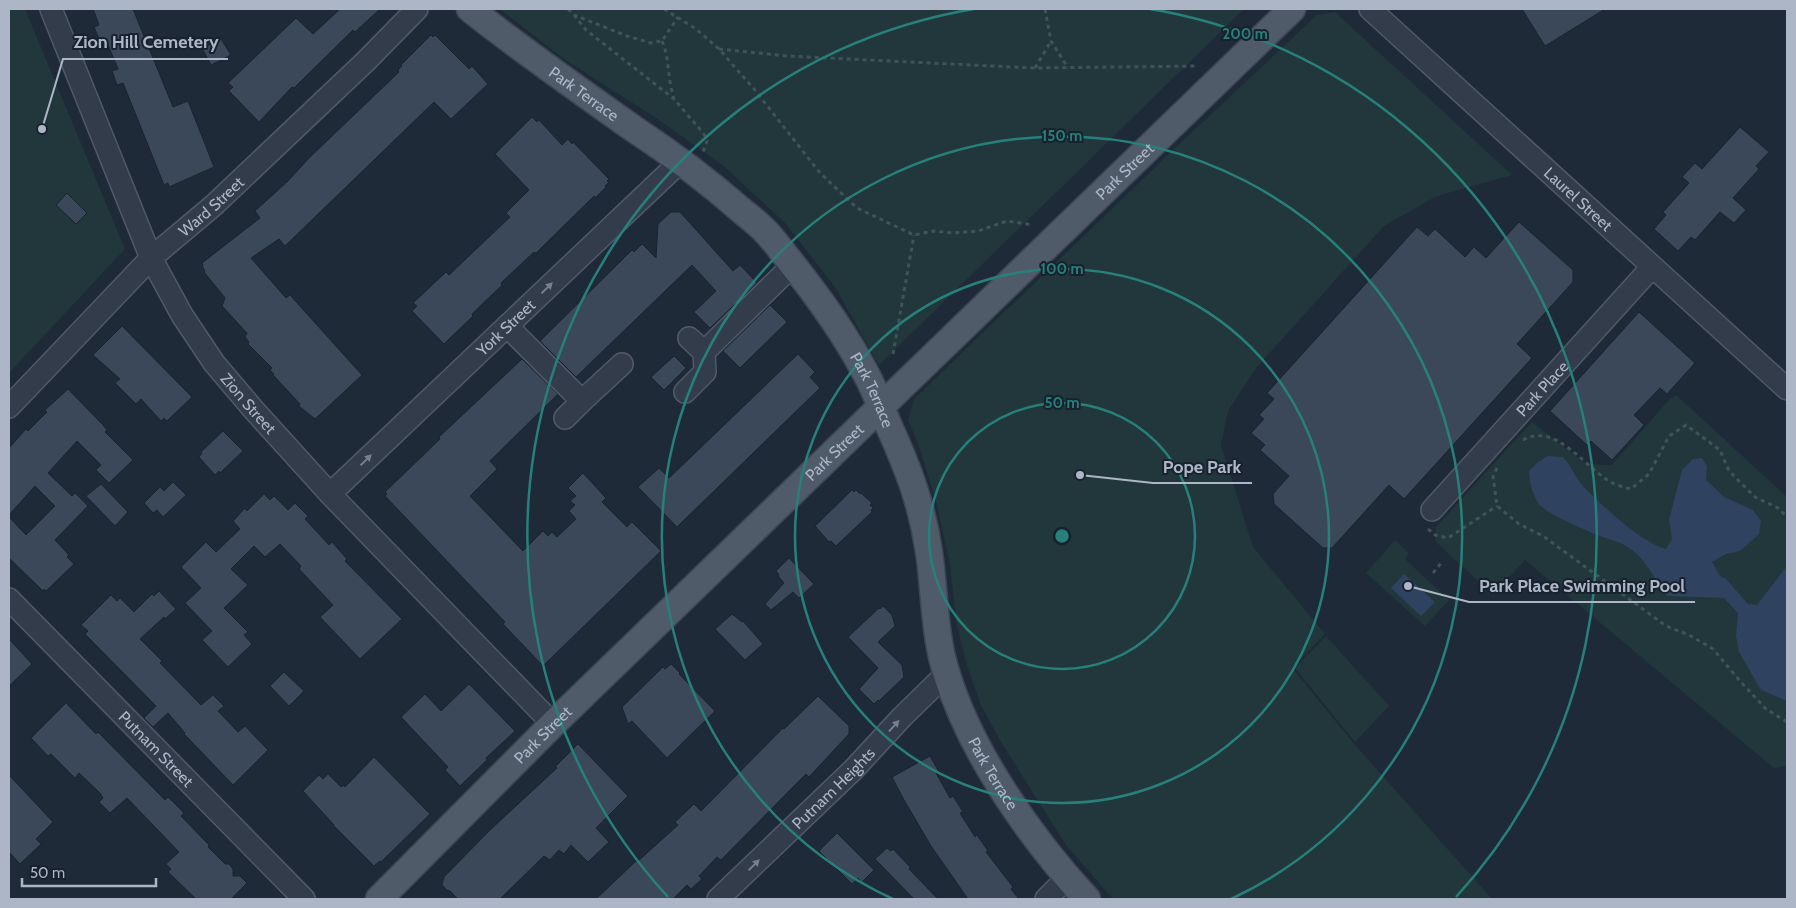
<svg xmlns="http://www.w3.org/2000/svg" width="1796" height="908" viewBox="0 0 1796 908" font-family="Cabin,sans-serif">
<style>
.green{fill:#21373b}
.water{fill:#2f4360}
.building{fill:#3b4859;stroke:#1a2330}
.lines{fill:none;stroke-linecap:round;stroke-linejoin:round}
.minor-casing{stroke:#505967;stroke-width:24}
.major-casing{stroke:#3c4553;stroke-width:29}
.path{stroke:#3f5458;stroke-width:3;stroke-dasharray:4 4;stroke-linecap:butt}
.minor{stroke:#333c4a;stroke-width:21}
.major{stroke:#505b6a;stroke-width:26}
.oneway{fill:#767f8e}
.ring{fill:none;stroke:#27807b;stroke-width:2.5}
.labels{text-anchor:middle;stroke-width:4;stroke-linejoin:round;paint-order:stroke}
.street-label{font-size:16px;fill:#adb6c6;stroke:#18212e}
.centre{fill:#27807b;stroke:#18212e;stroke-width:2.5}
.ring-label{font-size:15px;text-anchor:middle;font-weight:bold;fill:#27807b;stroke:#18212e;stroke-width:4;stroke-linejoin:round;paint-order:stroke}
.leader{fill:none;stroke:#adb6c6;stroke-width:2}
.callout-dot{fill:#adb6c6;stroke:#18212e;stroke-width:2}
.callout-label{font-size:18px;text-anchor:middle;font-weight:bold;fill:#adb6c6;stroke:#18212e;stroke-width:4;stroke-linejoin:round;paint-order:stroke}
</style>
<rect width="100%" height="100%" fill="#1f2a39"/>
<!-- green -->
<path class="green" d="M9 9H25L125 249 9 373Z
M500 9H1244L879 365 835 287 785 223 725 167 659 120 564 59Z
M1335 12 1512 175 1437 196 1384 226 1256 368 1228 411 1221 445 1253 547 1325 634 1292 668 1355 745 1492 899H1113L1066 845 1001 742 981 705 967 666 957 626 950 565 937 505 919 446 908 420 914 399 1172 151 1317 15Z
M1676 395 1787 497V766L1774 768 1525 560 1493 595 1435 541 1436 527 1532 422 1586 464 1612 465 1668 401Z
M1395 540 1409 553 1405 559 1449 600 1425 626 1366 573Z
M1326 636 1389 706 1355 742 1295 668Z"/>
<!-- water -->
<path class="water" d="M1548 456 1563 457C1571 466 1575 477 1583 486 1600 504 1643 544 1666 549L1672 539 1669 520 1682 470 1693 459 1702 458 1707 466 1706 480 1724 497 1753 510 1761 521 1759 534 1740 551 1726 554 1712 562 1720 576 1726 579 1748 604 1757 605 1787 566V701L1761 690 1739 652 1736 636 1738 613 1724 598 1667 596C1654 578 1645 557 1626 546 1618 541 1608 539 1600 536 1587 531 1547 514 1539 504 1533 495 1529 482 1529 471L1538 462Z
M1404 574 1435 602 1421 616 1391 588Z"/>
<!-- building -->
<path class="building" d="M93 9H133L173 107 188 101 214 167 169 187 168 183 164 185 123 83 117 85 112 71 118 69 106 40 100 41 94 27 99 25Z
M340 9H380L355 32 353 30 294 88 292 87 259 122 229 91 233 87 228 83 296 18 313 34Z
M1522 9H1605L1545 46Z
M431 35 433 37 435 35 469 69 472 66 488 84 451 119 434 102 285 246 279 239 251 258 286 298 290 295 362 375 315 419 299 406 300 404 273 375 274 374 270 370 272 368 248 344 249 342 245 337 247 333 222 306 225 298 204 272 205 271 202 266 203 265 202 263 260 218 255 211 288 181 309 158 399 72 398 70 402 66 401 65Z
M221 39 231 55 211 65 202 48Z
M532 117 537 122 539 120 562 145 568 139 572 144 573 142 609 179 607 181 609 182 605 186 606 187 595 198 594 196 590 200 536 253 534 252 501 283 502 285 472 314 473 316 444 344 412 311 417 306 413 303 446 272 449 275 510 217 506 213 529 190 495 154Z
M1740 127 1769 152 1756 166 1759 169 1733 198 1746 210 1734 223 1720 212 1695 240 1691 237 1678 251 1654 229 1666 215 1663 212 1689 183 1682 177 1695 163 1702 169Z
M67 193 87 213 76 224 56 205Z
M671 212H680L733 271 740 265 757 283 710 328 694 312 716 291 692 265 576 377 540 341 632 250 634 252 642 244 656 258 658 224Z
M1519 222 1573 270V282L1517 344 1532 358 1404 499 1389 485 1332 548H1323L1274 504 1273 494 1289 476 1260 450 1265 445 1251 433 1264 419 1259 415 1274 399 1267 393 1417 227 1428 236 1435 229 1465 257 1474 247 1486 258Z
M770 305 787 322 740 368 723 351Z
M1639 312 1695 363 1667 394 1660 388 1634 415 1644 425 1612 460 1591 441 1587 445 1550 411Z
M122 326 192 397 167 421 164 418 161 421 141 399 136 404 115 383 120 379 93 355Z
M798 354 815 372 810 377 820 388 677 527 638 487 659 468 669 478Z
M674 356 686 368 664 390 651 377Z
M522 359 558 394 490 461 497 469 470 496 523 551 543 531 548 536 552 532 557 537 576 519 569 511 575 505 570 501 576 496 568 488 583 473 606 498 602 502 627 527 632 522 661 551 543 666 503 624 505 622 385 496 387 494 385 492 440 439 439 437Z
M68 389 103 425 107 430 105 432 133 460 109 483 96 470 101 465 77 441 48 473 72 496 75 493 88 506 55 540 69 555 67 557 74 564 46 591 44 589 43 591 9 558V517L26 535 55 506 35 486 9 515V448L26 429 28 431 47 412 45 410Z
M223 431 243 451 220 473 219 471 215 475 199 457 202 453 201 452Z
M173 482 186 495 163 517 157 510 153 513 144 503 160 487 164 491Z
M101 484 128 512 115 526 86 496Z
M852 490 854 492 856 490 860 494 861 493 872 503 870 505 873 508 871 510 872 512 836 546 831 541 829 542 815 526Z
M264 494 270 500 274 496 288 510 295 503 308 516 305 519 329 545 332 542 347 559 345 561 402 619 360 659 320 617 333 605 299 569 301 566 280 544 265 557 254 546 231 569 248 585 224 608 248 632 244 635 252 644 228 667 202 640 212 631 185 603 201 588 181 567 206 542 216 552 240 529 233 521 245 508 247 511Z
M789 558 814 584 799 598 793 592 771 610 765 604 784 583 778 576 779 575 776 571Z
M159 591 176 609 165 619 164 617 140 639 162 661 160 663 201 705 213 695 224 706 218 711 238 732 245 726 268 750 233 785 188 738 184 734 185 733 168 713 153 727 144 718 156 706 85 634 88 631 81 625 111 595 117 601 120 598 134 612 152 594 154 596Z
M883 606 892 615 895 626 878 642 902 665 904 677 879 701 878 700 874 704 859 689 878 668 848 637 879 608 880 609Z
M732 614 742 622 743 621 763 644 745 660 715 629Z
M9 639 32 664 9 686Z
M671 664 680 673 679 674 715 711 667 758 632 721 628 724 622 707 663 667 665 669Z
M284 672 304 691 289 706 270 686Z
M469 684 515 731 486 758 487 760 460 786 445 770 448 767 401 717 425 694 441 711Z
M818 696 849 726V734L809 777 806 774 721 860 717 857 699 876 702 879 691 889 687 885 673 899H596L636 861 637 862 678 825 675 822 694 804 701 811 783 728 784 729Z
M66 703 96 734 98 732 165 800 168 797 184 813 181 816 209 845 208 847 225 864H229L233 869V876H240L247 883 231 899H196L168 872 171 869 166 864 179 852 127 798 110 813 99 802 103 798 100 793 79 773 75 778 51 754 48 756 31 738Z
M578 744 628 796 596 828 609 842 588 862 571 845 564 854 559 850 550 860 544 856 500 899H458L450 891 447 890 442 885 444 877 490 830 557 768 555 767Z
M930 756 939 772 936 773 950 798 953 796 963 812 960 813 975 837 977 835 988 851 986 852 1013 887 1011 889 1019 899H968L931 846 904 800 892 777Z
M374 757 430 814 381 862 380 861 374 866 333 825H334L303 791 319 775 323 779 328 774 341 787 344 785 345 787Z
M9 775 53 822 36 839 41 844 20 864 9 852Z
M837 833 874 870 862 882 858 878 852 884 819 851Z
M887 848 891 851 893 849 910 867 909 869 938 899H914L875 859Z"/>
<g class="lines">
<defs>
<g id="minor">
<path id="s1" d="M51 9 151 258 182 315 214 363 253 409 330 494 553 724"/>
<path id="s2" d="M1370 9 1787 389"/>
<path d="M507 326 582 401 622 364"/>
<path d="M689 338 704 352"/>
<path d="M685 392 705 372 704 352 793 265"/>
<path id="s3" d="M9 407 151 258 214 205 366 61 417 9"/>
<path d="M565 418 582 401"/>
<path id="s4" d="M330 494 681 161"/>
<path id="s5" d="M1432 510 1652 267"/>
<path id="s6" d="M9 599 304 899"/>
<path id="s7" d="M718 899 854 769 902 717 946 674"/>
<path d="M1046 899 1067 878"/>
</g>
<g id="major">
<path id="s8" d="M470 9C523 51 579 90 634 129 672 154 708 181 742 211 751 218 760 225 768 234 775 242 782 251 789 260 817 295 844 332 865 372 874 388 881 406 888 424 908 468 922 504 929 552 935 593 934 636 947 675 971 753 1032 840 1087 899"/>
<path id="s9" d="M379 899 553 724 1292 9"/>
</g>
</defs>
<!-- minor casing -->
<use href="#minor" class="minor-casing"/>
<!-- major casing -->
<use href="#major" class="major-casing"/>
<!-- path -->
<path class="path" d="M568 9 574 15 627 36 651 43 662 41 678 17
M664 9 696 29 719 49 754 89 820 173 857 208 914 235 934 231 953 233 978 231 1007 221 1033 225
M1045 9 1051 41 1068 68
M574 15 586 30 674 99 704 134 707 141 703 152
M662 41C670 59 667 79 674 98
M719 49 787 56 1033 68 1198 66
M1035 68 1051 41
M893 354 914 235
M1523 440C1555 422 1583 465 1609 481 1615 485 1623 487 1631 489L1649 474 1669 436 1686 425 1720 450 1729 471 1755 497 1778 508 1787 517
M1497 468 1493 476 1497 506 1519 524 1543 536 1666 626 1689 635 1713 649 1740 681 1766 709 1787 722
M1428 529 1435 535 1448 538 1497 506
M1433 573 1442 562"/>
<!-- minor -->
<use href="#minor" class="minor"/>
<!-- major -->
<use href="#major" class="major"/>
</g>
<!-- one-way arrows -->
<defs><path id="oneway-solid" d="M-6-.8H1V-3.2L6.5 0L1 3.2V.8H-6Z" transform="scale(1.25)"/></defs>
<g class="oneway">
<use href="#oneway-solid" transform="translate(547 288) rotate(-44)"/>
<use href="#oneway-solid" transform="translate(366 460) rotate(-44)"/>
<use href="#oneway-solid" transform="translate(894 726) rotate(-47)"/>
<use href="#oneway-solid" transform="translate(754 865) rotate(-44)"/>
</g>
<!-- distance rings -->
<g class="ring">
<circle cx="1062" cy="536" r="133"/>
<circle cx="1062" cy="536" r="267"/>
<path d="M893 899A400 400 0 1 1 1231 899"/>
<path d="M668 897A534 534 0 0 1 974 9M1150 9A534 534 0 0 1 1456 897"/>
</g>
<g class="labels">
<!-- street labels -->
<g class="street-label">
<text dy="6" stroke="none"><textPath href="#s8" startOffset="142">Park Terrace</textPath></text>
<text dy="6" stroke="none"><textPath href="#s9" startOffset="1042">Park Street</textPath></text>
<text dy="6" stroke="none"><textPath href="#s2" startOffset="282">Laurel Street</textPath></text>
<text dy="6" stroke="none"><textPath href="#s3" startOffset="285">Ward Street</textPath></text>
<text dy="6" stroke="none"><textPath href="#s4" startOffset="242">York Street</textPath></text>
<text dy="6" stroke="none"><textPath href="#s5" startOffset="164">Park Place</textPath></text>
<text dy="6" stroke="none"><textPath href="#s8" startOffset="562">Park Terrace</textPath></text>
<text dy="6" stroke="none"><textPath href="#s1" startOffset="444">Zion Street</textPath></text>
<text dy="6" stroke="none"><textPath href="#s9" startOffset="638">Park Street</textPath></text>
<text dy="6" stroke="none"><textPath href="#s9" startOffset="232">Park Street</textPath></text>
<text dy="6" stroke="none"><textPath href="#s6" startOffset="210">Putnam Street</textPath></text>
<text dy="6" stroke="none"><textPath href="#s8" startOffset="968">Park Terrace</textPath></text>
<text dy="6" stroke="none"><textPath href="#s7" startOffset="160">Putnam Heights</textPath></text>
</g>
</g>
<circle cx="1062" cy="536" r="8" class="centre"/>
<g class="ring-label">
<text x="1245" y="39">200 m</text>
<text x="1062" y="141">150 m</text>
<text x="1062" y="274">100 m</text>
<text x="1062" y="408">50 m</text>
</g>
<!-- callouts -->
<path class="leader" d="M42 129L63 59H228M1080 475L1153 483H1252M1408 586L1469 602H1695"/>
<g class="callout-dot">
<circle cx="42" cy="129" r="5"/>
<circle cx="1080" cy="475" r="5"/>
<circle cx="1408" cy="586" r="5"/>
</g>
<g class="callout-label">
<text x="146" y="48">Zion Hill Cemetery</text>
<text x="1202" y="473">Pope Park</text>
<text x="1582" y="592">Park Place Swimming Pool</text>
</g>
<!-- border -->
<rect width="1796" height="908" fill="none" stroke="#adb6c6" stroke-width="20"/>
<!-- scale -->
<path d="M22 878v8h134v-8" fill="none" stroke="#adb6c6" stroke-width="2.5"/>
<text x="30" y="878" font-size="15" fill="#adb6c6" stroke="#18212e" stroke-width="4" paint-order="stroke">50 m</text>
</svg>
